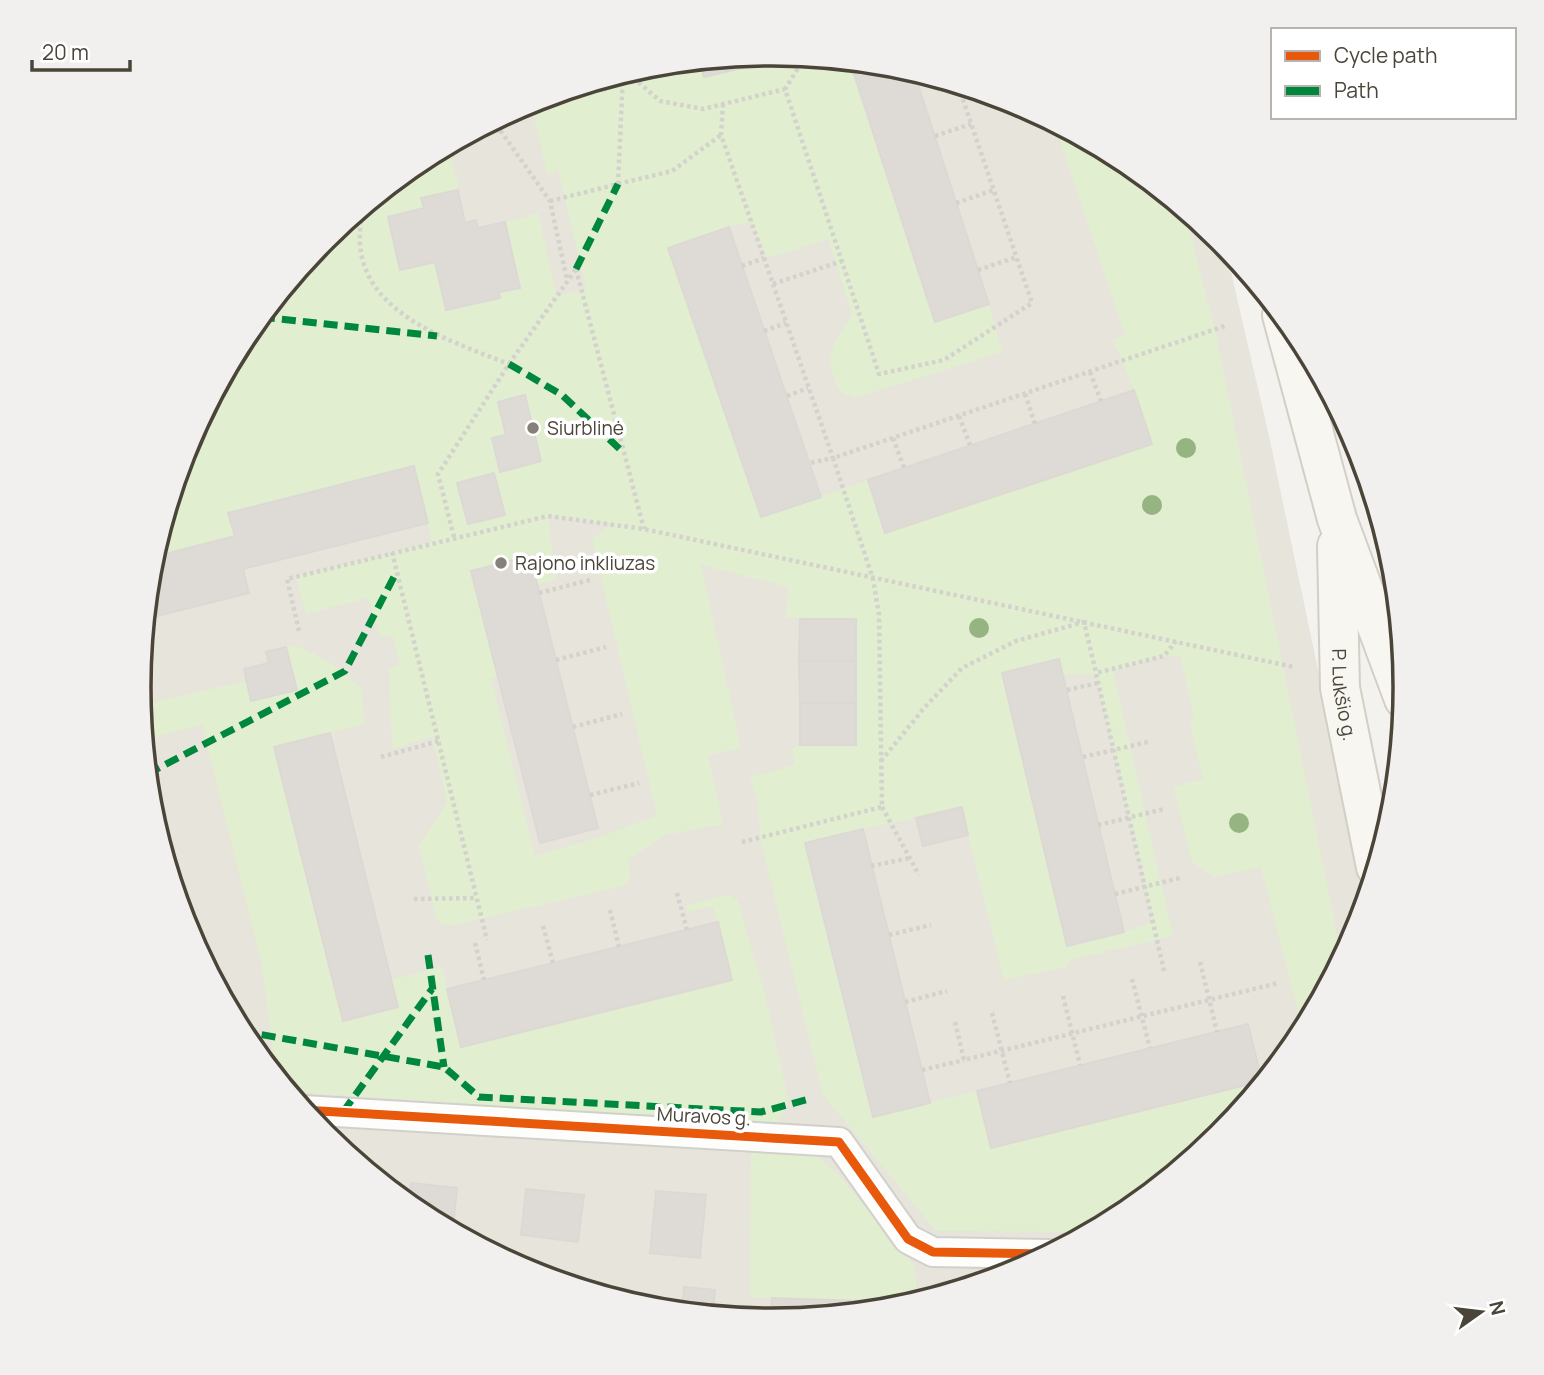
<svg xmlns="http://www.w3.org/2000/svg" width="1544" height="1375" viewBox="0 0 1544 1375" font-family="Manrope,sans-serif">
<style>
.residential{fill:#e7e4dc}
.green{fill:#e1eecf;fill-rule:evenodd}
.building{fill:#dedbd6;stroke:#dcd9d4;stroke-width:2}
.lines{fill:none;stroke-linecap:round;stroke-linejoin:round}
.street-casing{stroke:#d2d0cb;stroke-width:32}
.secondary-casing{stroke:#d3cfc5;stroke-width:42}
.path{stroke:#d3d2cc;stroke-width:4.5;stroke-dasharray:3.5 3.5;stroke-linecap:butt}
.street{stroke:#fdfdfc;stroke-width:28}
.secondary{stroke:#f7f6f1;stroke-width:38}
.quiet{stroke:#00873e;stroke-width:7;stroke-dasharray:14 7;stroke-linecap:butt}
.cycleway-casing{stroke:#fff;stroke-width:13}
.cycleway{stroke:#e8590c;stroke-width:9}
.tree{fill:#96b382}
.poi-dot{fill:#868178;stroke:#fff;stroke-width:2.5}
.labels{text-anchor:middle;stroke-width:7;stroke-linejoin:round;paint-order:stroke}
.poi-label{font-size:19px;fill:#4b4439;stroke:#fff;text-anchor:start}
.street-label{font-size:19px;fill:#4b4439;stroke:#fff}
.rim{fill:none;stroke:#4b4439;stroke-width:3.5}
</style>
<rect width="100%" height="100%" fill="#f4f2ee"/>
<!-- residential -->
<path class="residential" d="M772 54 896 67 1015 103 1124 161 1225 246 1269 436 1366 899 1357 930 1298 1040 1219 1136 1123 1214 1014 1273 895 1309 772 1321 648 1308 529 1272 420 1214 324 1135 245 1039 187 929 151 811 139 687 151 564 187 445 246 335 325 239 421 161 530 102 649 66Z"/>
<!-- green -->
<path class="green" d="M775 54 850 62 935 321 989 304 1002 352 855 398 840 392C822 354 832 347 852 314L828 239 767 258 751 222 729 227 669 249 761 517 868 480 886 533 1151 444 1134 390 1113 340 1125 335 1058 133 1066 130 1124 161 1184 210 1187 220 1216 334 1342 959 1303 1031 1261 867 1214 877 1192 862 1173 787 1203 779 1190 725 1194 715 1180 656H1164L1113 670 1173 936 1070 960 1066 967 1004 980 961 807 805 843 873 1117 977 1091 992 1147 1264 1082 1219 1136 1123 1214 1091 1232 936 1231 823 1095 760 838 758 803 750 777 795 765 792 748 800 745H856V619L786 617 788 587 701 565 741 748 708 755 723 824 665 835 628 859 630 878 624 886 449 926 440 924 436 917 419 846 447 802 432 737 392 749 389 669 400 665 393 636 381 638 368 598 306 614 296 577 432 542 414 466 229 513 235 536 153 557 187 445 246 335 325 239 421 161 448 146 459 188 422 198 424 208 388 216 400 269 435 262 499 292 519 288 505 222 538 213 557 297 586 288 558 169 548 176 530 102 649 66 700 61 704 77 754 65 753 60ZM548 516 613 524 592 539 657 816 596 838 535 856 491 679 498 676 537 585 556 579ZM1058 660 1063 675 1096 674 1154 922 1124 932 1068 946 1002 673Z
M295 645 328 661 361 687 365 724 274 747 343 1021 398 1007 391 980 442 966 462 1047 732 981 713 906 687 912 686 905 728 895 737 899 764 991 787 1092 788 1105 778 1121 767 1124 289 1092 265 1063 274 1062 262 965 202 725 144 739 141 705 237 683 246 682 251 701 296 689 286 647Z
M751 1147 809 1149 837 1173 915 1267 917 1302 895 1309 859 1312V1301L750 1297Z"/>
<!-- building -->
<path class="building" d="M775 54 753 60 755 65 704 77 700 61Z
M850 62 896 67 914 72 989 304 935 322Z
M458 190 465 223 476 220 478 228 505 222 520 288 499 292 500 298 446 310 435 262 400 270 388 217 424 208 421 198Z
M729 227 821 497 761 517 668 248Z
M1134 390 1152 444 885 533 868 480Z
M525 395 541 461 500 472 492 438 506 435 498 402Z
M414 466 428 523 243 569 249 593 146 619 153 557 235 536 228 513Z
M494 473 505 515 468 524 457 483Z
M530 556 598 828 540 843 471 571Z
M800 619H856V661H799Z
M286 647 297 690 251 701 244 669 269 663 266 652Z
M1059 659 1124 932 1067 946 1002 673Z
M799 661H856V703H800Z
M800 703H856V745H800Z
M330 733 398 1007 343 1021 274 747Z
M962 807 968 835 923 846 916 818Z
M863 829 930 1103 873 1117 805 843Z
M718 922 732 980 461 1047 447 989Z
M1248 1024 1262 1081 991 1148 977 1091Z
M411 1183 457 1188 453 1228 445 1227 420 1214 409 1205Z
M526 1189 584 1195 578 1242 521 1235Z
M656 1191 706 1195 700 1258 650 1253Z
M558 1281 594 1284 593 1292Z
M684 1287 715 1290 713 1315 682 1312Z
M772 1298 859 1301V1312L771 1321Z"/>
<g class="lines">
<defs>
<path id="street" d="M1365 812 1393 807
M303 1110 839 1142 908 1239 933 1252 1049 1254"/>
<g id="secondary">
<path d="M1282 315 1337 519 1404 699"/>
<path id="s1" d="M1337 546 1340 688 1376 867"/>
</g>
</defs>
<!-- street casing -->
<use href="#street" class="street-casing"/>
<!-- secondary casing -->
<use href="#secondary" class="secondary-casing"/>
<!-- path -->
<path class="path" d="M805 57 785 89 879 374 944 360 1032 303 958 85
M628 73 660 101 703 109 785 89
M723 104 721 135 773 284 842 261
M484 127 495 123 550 201 567 280
M935 136 971 124
M618 184 672 171 721 135
M550 201 618 184 623 74
M956 203 994 190
M364 207C338 305 437 336 509 364
M742 266 764 258
M576 269 644 529
M978 270 1017 257
M773 284 833 458 810 463
M764 331 786 323
M1090 372 1101 401
M1025 394 1035 424
M787 396 808 388
M959 416 970 445
M893 438 904 468
M454 537 438 474 509 364 576 269
M392 552 487 940
M539 593 590 580
M299 631 287 579 548 516 644 529 1294 667
M556 660 606 647
M1067 690 1098 683
M573 727 622 714
M381 757 439 741
M1083 757 1148 742
M881 761 925 707 962 668 1016 641 1084 622 1096 673
M590 795 639 783
M882 807 919 875
M1098 825 1164 809
M742 842 882 807 879 615 873 579 833 458 1225 326
M871 866 910 858
M677 893 687 930
M1115 894 1180 878
M414 899 477 898
M610 910 619 947
M543 926 553 963
M889 935 931 925
M475 943 484 980
M1200 962 1217 1032
M1164 971 1096 673 1164 656 1176 641
M1132 979 1150 1048
M1063 996 1080 1065
M905 1002 947 991
M992 1013 1010 1083
M955 1022 964 1060 1278 983
M922 1070 964 1060"/>
<!-- street -->
<use href="#street" class="street"/>
<!-- secondary -->
<use href="#secondary" class="secondary"/>
<!-- quiet -->
<path class="quiet" d="M576 269 618 184
M261 317 437 336
M509 364 562 395 624 453
M147 774 345 671 397 571
M428 955 444 1067
M241 1031 444 1067 479 1097 761 1112 809 1099
M343 1112 432 989"/>
<defs>
<path id="cycleway" d="M303 1110 839 1142 908 1239 933 1252 1049 1254"/>
</defs>
<!-- cycleway casing -->
<use href="#cycleway" class="cycleway-casing"/>
<!-- cycleway -->
<use href="#cycleway" class="cycleway"/>
</g>
<!-- trees -->
<g class="tree">
<circle cx="1186" cy="448" r="10"/>
<circle cx="1152" cy="505" r="10"/>
<circle cx="979" cy="628" r="10"/>
<circle cx="1239" cy="823" r="10"/>
</g>
<!-- markers -->
<g class="poi-dot">
<circle cx="533" cy="428" r="7"/>
<circle cx="501" cy="563" r="7"/>
</g>
<g class="labels">
<!-- poi labels -->
<g class="poi-label">
<text x="547" y="435">Siurblinė</text>
<text x="515" y="570">Rajono inkliuzas</text>
</g>
<!-- street labels -->
<g class="street-label">
<text dy="7" stroke="none"><textPath href="#s1" startOffset="149">P. Lukšio g.</textPath></text>
<text transform="translate(704 1116) rotate(3)" y="7">Muravos g.</text>
</g>
</g>
<!-- crop -->
<path d="M0 0H1544V1375H0ZM151 687a621 621 0 1 1 1242 0a621 621 0 1 1-1242 0Z" fill="#f1f0ef" fill-rule="evenodd"/>
<path class="rim" d="M151 687a621 621 0 1 1 1242 0a621 621 0 1 1-1242 0Z"/>
<!-- legend -->
<rect x="1271" y="28" width="245" height="91" fill="#ffffff" stroke="#b7b4b0" stroke-width="2"/>
<rect x="1285" y="51" width="35" height="10" fill="#e8590c" stroke="#b7b4b0" stroke-width="2"/>
<text x="1334" y="63" font-size="21" fill="#4b4439">Cycle path</text>
<rect x="1285" y="86" width="35" height="10" fill="#00873e" stroke="#b7b4b0" stroke-width="2"/>
<text x="1334" y="98" font-size="21" fill="#4b4439">Path</text>
<!-- north arrow -->
<g transform="translate(1481 1312) rotate(76)" stroke="#ffffff" stroke-width="5" paint-order="stroke">
<path d="M0-5L12 26L0 18L-12 26Z" fill="#4b4439"/>
<text y="-10" font-size="19" font-weight="bold" text-anchor="middle" fill="#4b4439">N</text>
</g>
<!-- scale -->
<path d="M32 60v10h98v-10" fill="none" stroke="#4b4439" stroke-width="3.5"/>
<text x="42" y="60" font-size="21" fill="#4b4439" stroke="#ffffff" stroke-width="5" paint-order="stroke">20 m</text>
</svg>
